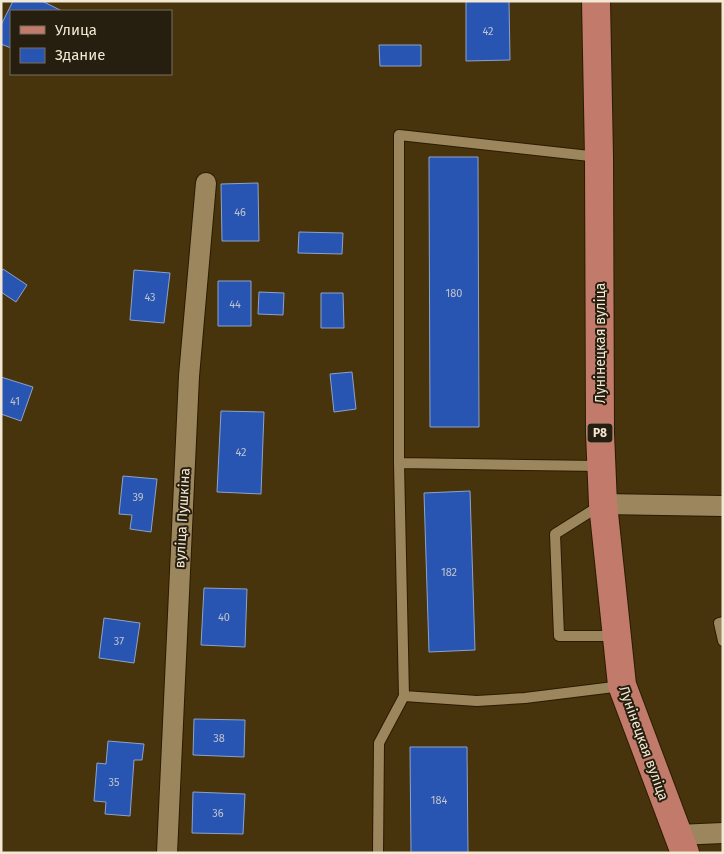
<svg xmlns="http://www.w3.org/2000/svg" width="724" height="854" viewBox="0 0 724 854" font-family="'Fira Sans',sans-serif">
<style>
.building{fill:#2855b2;stroke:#8ea2c9}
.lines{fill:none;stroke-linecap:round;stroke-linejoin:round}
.lane-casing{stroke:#2a1c00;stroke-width:12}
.street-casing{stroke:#2a1c00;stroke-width:22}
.primary-casing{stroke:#2a1c00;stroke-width:30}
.lane{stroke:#9c865e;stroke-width:10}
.street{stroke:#9c865e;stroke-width:20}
.primary{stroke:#c27b6a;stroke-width:28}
.labels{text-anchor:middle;stroke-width:4;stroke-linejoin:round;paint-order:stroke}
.number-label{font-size:11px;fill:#c0c3cb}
.shield{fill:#261e0e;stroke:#b6ab98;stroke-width:1}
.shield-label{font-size:12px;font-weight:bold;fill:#f3e8d3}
.street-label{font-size:14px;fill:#f3e8d3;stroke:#261e0e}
</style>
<rect width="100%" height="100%" fill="#47340c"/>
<!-- building -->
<path class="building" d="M13 1H42L62 11H11V48L1 44V25Z
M466 1H509L510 60 466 61Z
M379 45H421V66H380Z
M429 157H478L479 427H430Z
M258 183 259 241H222L221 184Z
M299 232 343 233 342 254 298 253Z
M3 269 27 285 16 302 1 292V272Z
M134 270 170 273 164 323 130 320Z
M218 281H251V326H218Z
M259 292 284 293 283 315 258 314Z
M321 293H343L344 328H321Z
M352 372 356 409 334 412 330 374Z
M1 377 33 387 21 421 1 414Z
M221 411 264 412 261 494 217 492Z
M123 476 157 479 151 532 130 529 132 515 119 514Z
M470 491 475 650 429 652 424 493Z
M204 588 247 589 245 647 201 645Z
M104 618 140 623 134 663 99 658Z
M194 719 245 720 244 757 193 755Z
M108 741 144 744 142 760H134L130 816 105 814 106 802 94 801 97 763 106 764Z
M410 747H467L468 853H411Z
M193 792 245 794 243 834 192 833Z"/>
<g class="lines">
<defs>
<path id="lane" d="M399 463V135L599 157
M601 505 555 534 559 636H616
M723 622 719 623 723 641
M404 696 477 701 525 698 622 686
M378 853 379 743 404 696 399 463 600 466"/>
<path id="street" d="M603 504 723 506
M677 835 723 833
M167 853 189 376 206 183"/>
<path id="primary" d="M596 1 599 157 600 433 603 504 622 685 685 853"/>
</defs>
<!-- lane casing -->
<use href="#lane" class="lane-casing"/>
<!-- street casing -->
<use href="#street" class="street-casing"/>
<!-- primary casing -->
<use href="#primary" class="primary-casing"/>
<!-- lane -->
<use href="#lane" class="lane"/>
<!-- street -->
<use href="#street" class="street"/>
<!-- primary -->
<use href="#primary" class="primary"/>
</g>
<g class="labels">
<!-- number labels -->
<g class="number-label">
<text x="488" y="35">42</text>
<text x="240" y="216">46</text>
<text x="454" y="297">180</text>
<text x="150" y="301">43</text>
<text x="235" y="308">44</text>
<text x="15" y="405">41</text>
<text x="241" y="456">42</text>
<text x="138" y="501">39</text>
<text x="449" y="576">182</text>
<text x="224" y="621">40</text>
<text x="119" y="645">37</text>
<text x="219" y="742">38</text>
<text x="114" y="786">35</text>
<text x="439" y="804">184</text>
<text x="218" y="817">36</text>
</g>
<!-- shield labels -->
<rect class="shield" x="587.5" y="423.5" width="25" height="19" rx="4"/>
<g class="shield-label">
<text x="600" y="437">Р8</text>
</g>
<!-- street labels -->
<g class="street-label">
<text transform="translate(600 343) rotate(-90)" y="5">Лунінецкая вуліца</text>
<text transform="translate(182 518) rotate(-87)" y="5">вуліца Пушкіна</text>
<text transform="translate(644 743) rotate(70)" y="5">Лунінецкая вуліца</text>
</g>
</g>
<!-- border -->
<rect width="724" height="854" fill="none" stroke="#f3e8d3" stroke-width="5"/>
<!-- legend -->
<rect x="10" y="10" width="162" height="65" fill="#261e0e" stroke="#786f5d"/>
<rect x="20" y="26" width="25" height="8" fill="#c27b6a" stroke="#786f5d"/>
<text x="55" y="35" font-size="15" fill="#f3e8d3">Улица</text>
<rect x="20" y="48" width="25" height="15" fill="#2855b2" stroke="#786f5d"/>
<text x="55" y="60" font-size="15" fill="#f3e8d3">Здание</text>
</svg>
